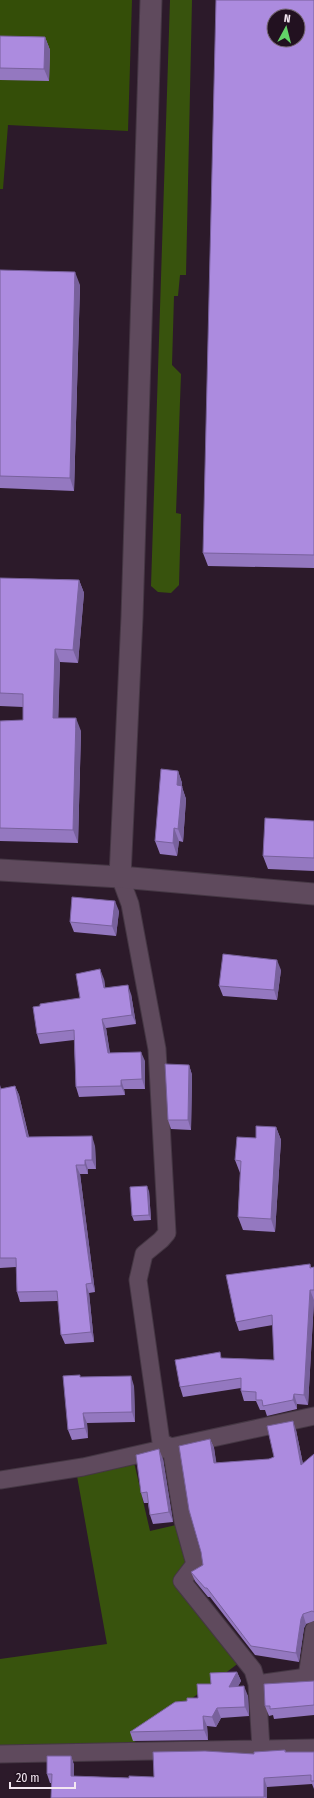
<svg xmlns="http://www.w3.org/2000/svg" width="314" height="1798" viewBox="0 0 314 1798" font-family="'Fira Sans Condensed',sans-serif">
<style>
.green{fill:#344e08}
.forest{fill:#38530d}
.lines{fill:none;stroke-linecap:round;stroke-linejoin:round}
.minor-casing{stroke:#453744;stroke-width:19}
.tertiary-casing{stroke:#453744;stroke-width:23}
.minor{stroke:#5f4a5d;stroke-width:17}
.tertiary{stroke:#5f4a5d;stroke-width:21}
.wall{fill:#9478c0}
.shaded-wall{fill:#78619c}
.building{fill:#ac8bdf;stroke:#78619c;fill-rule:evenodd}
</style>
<rect width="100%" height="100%" fill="#2c1a2a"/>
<!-- green -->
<path class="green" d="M0 0H132L128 131 8 125 3 189H0Z"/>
<!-- forest -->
<path class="forest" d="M170 0H192L186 275H180L178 296H174L172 365 181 374 176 513 181 514 179 585 171 593 158 592 151 586Z
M134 1462 150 1531 176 1525 188 1563 176 1582 240 1662 133 1743 0 1748V1659L107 1644 77 1476Z"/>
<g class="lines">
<defs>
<path id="minor" d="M120 877 130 904 157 1049 167 1233 161 1240 144 1254 138 1280 161 1442 171 1447 314 1416
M0 1480 83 1467 171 1447 183 1521 195 1564 182 1581 253 1670 257 1684 261 1748
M257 1684 307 1677 314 1630
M0 1754 314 1748"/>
<path id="tertiary" d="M0 870 120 877 314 894
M120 877 132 617 151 0"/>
</defs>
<!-- minor casing -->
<use href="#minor" class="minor-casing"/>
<!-- tertiary casing -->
<use href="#tertiary" class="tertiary-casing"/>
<!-- minor -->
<use href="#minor" class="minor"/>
<!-- tertiary -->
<use href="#tertiary" class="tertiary"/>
</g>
<!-- wall -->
<path class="wall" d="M314 0V568L208 566 203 553Z
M0 36 45 37 50 50 49 81 0 80Z
M0 270 80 285 74 491 0 488Z
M0 578 79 580 84 593 78 663 60 662 58 718 81 731 78 843 0 841V721L23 720V707L0 706Z
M178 771 182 783V787L186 799 183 842 179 841 177 856 160 854 155 841Z
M314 821V871L268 869 263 856Z
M119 911 116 936 74 932 70 922Z
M281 970 277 1000 223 996 219 986Z
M104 979 105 988 131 994 136 1024 106 1028 110 1053 145 1061V1089H124L125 1095 79 1097 76 1087 74 1040 40 1044 37 1034Z
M189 1065 192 1075 191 1130 171 1129 168 1120Z
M0 1085 1 1089 15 1086 19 1095 29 1137 95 1146 96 1169H88V1174H80L95 1292 89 1293 94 1342 65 1344 61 1335 58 1301 20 1302 17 1292 16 1267 0 1268Z
M276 1127 281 1140 275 1232 243 1230 238 1217 240 1173 235 1160 256 1138Z
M149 1191 151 1220 134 1221 132 1216Z
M310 1264 311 1267H314V1300L308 1405 297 1404V1409L267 1416 265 1410H260L256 1401H244L241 1391V1388L183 1397 180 1387 222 1358 274 1360 273 1325 239 1331 236 1322Z
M81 1377 134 1386 135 1422 87 1423 88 1438 72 1440 68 1430Z
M296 1430 303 1464 314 1454V1621L306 1624 304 1628 299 1662 255 1655 210 1597H208L195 1581 191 1572 203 1565 210 1439 214 1448 216 1463 269 1459 274 1457Z
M163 1459 173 1522 153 1524 150 1515 148 1503H144L141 1493Z
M237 1672 241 1681 238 1686 248 1696 249 1716 221 1718 216 1727 207 1726 208 1740 133 1741 130 1732 187 1701 198 1698 211 1684Z
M314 1681V1715L274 1719 273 1715 269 1716 265 1706Z
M285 1750 286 1752H314V1789L312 1784 267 1787V1798H51V1783H50L47 1774 71 1756 74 1765V1776L129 1778 154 1777 254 1754Z"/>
<!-- shaded-wall -->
<path class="shaded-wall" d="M45 37 50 50 49 81 44 69Z
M75 272 80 285 74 491 70 478Z
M79 580 84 593 78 663 73 650Z
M55 649 60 662 58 731 53 718Z
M76 718 81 731 78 843 73 830Z
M178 771 182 783V787L186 799 183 842 178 829 177 785Z
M174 828 179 841 177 856 173 843Z
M115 901 119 911 116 936 112 926Z
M277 960 281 970 277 1000 274 990Z
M100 969 104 979 107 998 104 988Z
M128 985 131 994 136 1024 132 1015Z
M102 1019 106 1028 111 1062 108 1053Z
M141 1052 145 1061V1089L142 1079Z
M189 1065 192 1075 191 1130 188 1120Z
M121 1080 124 1089 125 1095 121 1086Z
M15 1086 19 1095 31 1147 27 1137Z
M276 1127 281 1140 275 1232 271 1219Z
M92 1136 95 1146 96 1169 92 1160Z
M85 1160 88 1169V1174L85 1165Z
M76 1165 80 1174 95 1292 92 1283Z
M147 1186 149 1191 151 1220 149 1215Z
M86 1284 89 1293 94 1342 91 1332Z
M310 1290 314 1300 308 1405 304 1395Z
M131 1376 134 1386 135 1422 132 1412Z
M294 1394 297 1404V1409L293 1400Z
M83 1413 87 1423 88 1438 85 1428Z
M293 1421 296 1430 305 1474 301 1465Z
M210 1439 214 1448 218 1472 214 1463Z
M159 1449 163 1459 173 1522 169 1512Z
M303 1614 306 1624 304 1628 299 1662 296 1653 301 1619Z
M237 1672 241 1681 232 1697 229 1687Z
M244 1686 248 1696 249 1716 245 1707Z
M217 1708 221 1718 216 1727 212 1717Z
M203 1716 207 1726 208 1740 204 1730Z
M71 1756 74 1765V1785L71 1776Z
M264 1778 267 1787V1798L264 1797Z"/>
<!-- building -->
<path class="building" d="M216 0H314V555L203 553ZM274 16H298V40H274Z
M0 36 45 37 44 69 0 68Z
M0 270 75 272 70 478 0 476Z
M0 578 79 580 73 650 55 649 53 718H76L73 830 0 828V721L23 720V694L0 693Z
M161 769 178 771 177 785 182 786 178 829 174 828 173 843 155 841Z
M265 818 314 821V858L263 856Z
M72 897 115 901 112 926 70 922Z
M223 954 277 960 274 990 219 986Z
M100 969 104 988 128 985 132 1015 102 1019 108 1053 141 1052 142 1079 121 1080V1086L76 1087 74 1030 37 1034 33 1007 40 1006V1004L80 998 76 974Z
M165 1064 189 1065 188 1120H168Z
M15 1086 27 1137 92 1136V1160H85V1165H76L92 1283 86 1284 91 1332 61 1335 57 1291 17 1292 16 1258H0V1089Z
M256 1126 276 1127 271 1219 238 1217 241 1161 235 1160 237 1137 256 1138Z
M147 1186 149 1215 132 1216 130 1187Z
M310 1264V1268L314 1267V1290H310L304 1395 294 1394 293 1400 263 1406 262 1400H256V1392L241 1391V1378L180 1387 175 1360 220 1352 221 1358 274 1360 272 1315 236 1322 226 1275Z
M80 1375V1377L131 1376 132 1412 83 1413 85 1428 68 1430 63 1376Z
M293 1421 301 1465 314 1454V1612L312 1611 303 1614 301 1619 296 1653 251 1646 207 1588H205L191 1572 203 1565 201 1552 189 1510 179 1446 210 1439 214 1463 269 1459 274 1457 267 1426Z
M159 1449 169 1512 150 1515 147 1492 141 1493 136 1455Z
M237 1672 229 1687 244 1686 245 1707 217 1708 212 1717 203 1716 204 1730 130 1732 175 1702 187 1701V1698H198L197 1684H211L210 1673Z
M314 1681V1705L270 1709V1706H265L264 1684Z
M285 1750V1752H314V1781H311V1775L264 1778V1797L51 1798 52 1774H47V1756H71V1776L129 1778V1776L154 1777 153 1752 205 1751 254 1754V1752Z"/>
<!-- north arrow -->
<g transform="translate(286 28) rotate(7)"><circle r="19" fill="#221120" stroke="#766774"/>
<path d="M0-3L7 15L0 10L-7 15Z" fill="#63d468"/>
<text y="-6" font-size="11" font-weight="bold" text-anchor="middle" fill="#f3e7f1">N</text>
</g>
<!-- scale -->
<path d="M10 1782v6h65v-6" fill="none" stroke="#f3e7f1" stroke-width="2"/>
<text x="16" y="1782" font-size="12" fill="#f3e7f1" stroke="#221120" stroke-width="3" paint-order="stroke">20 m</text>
</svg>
